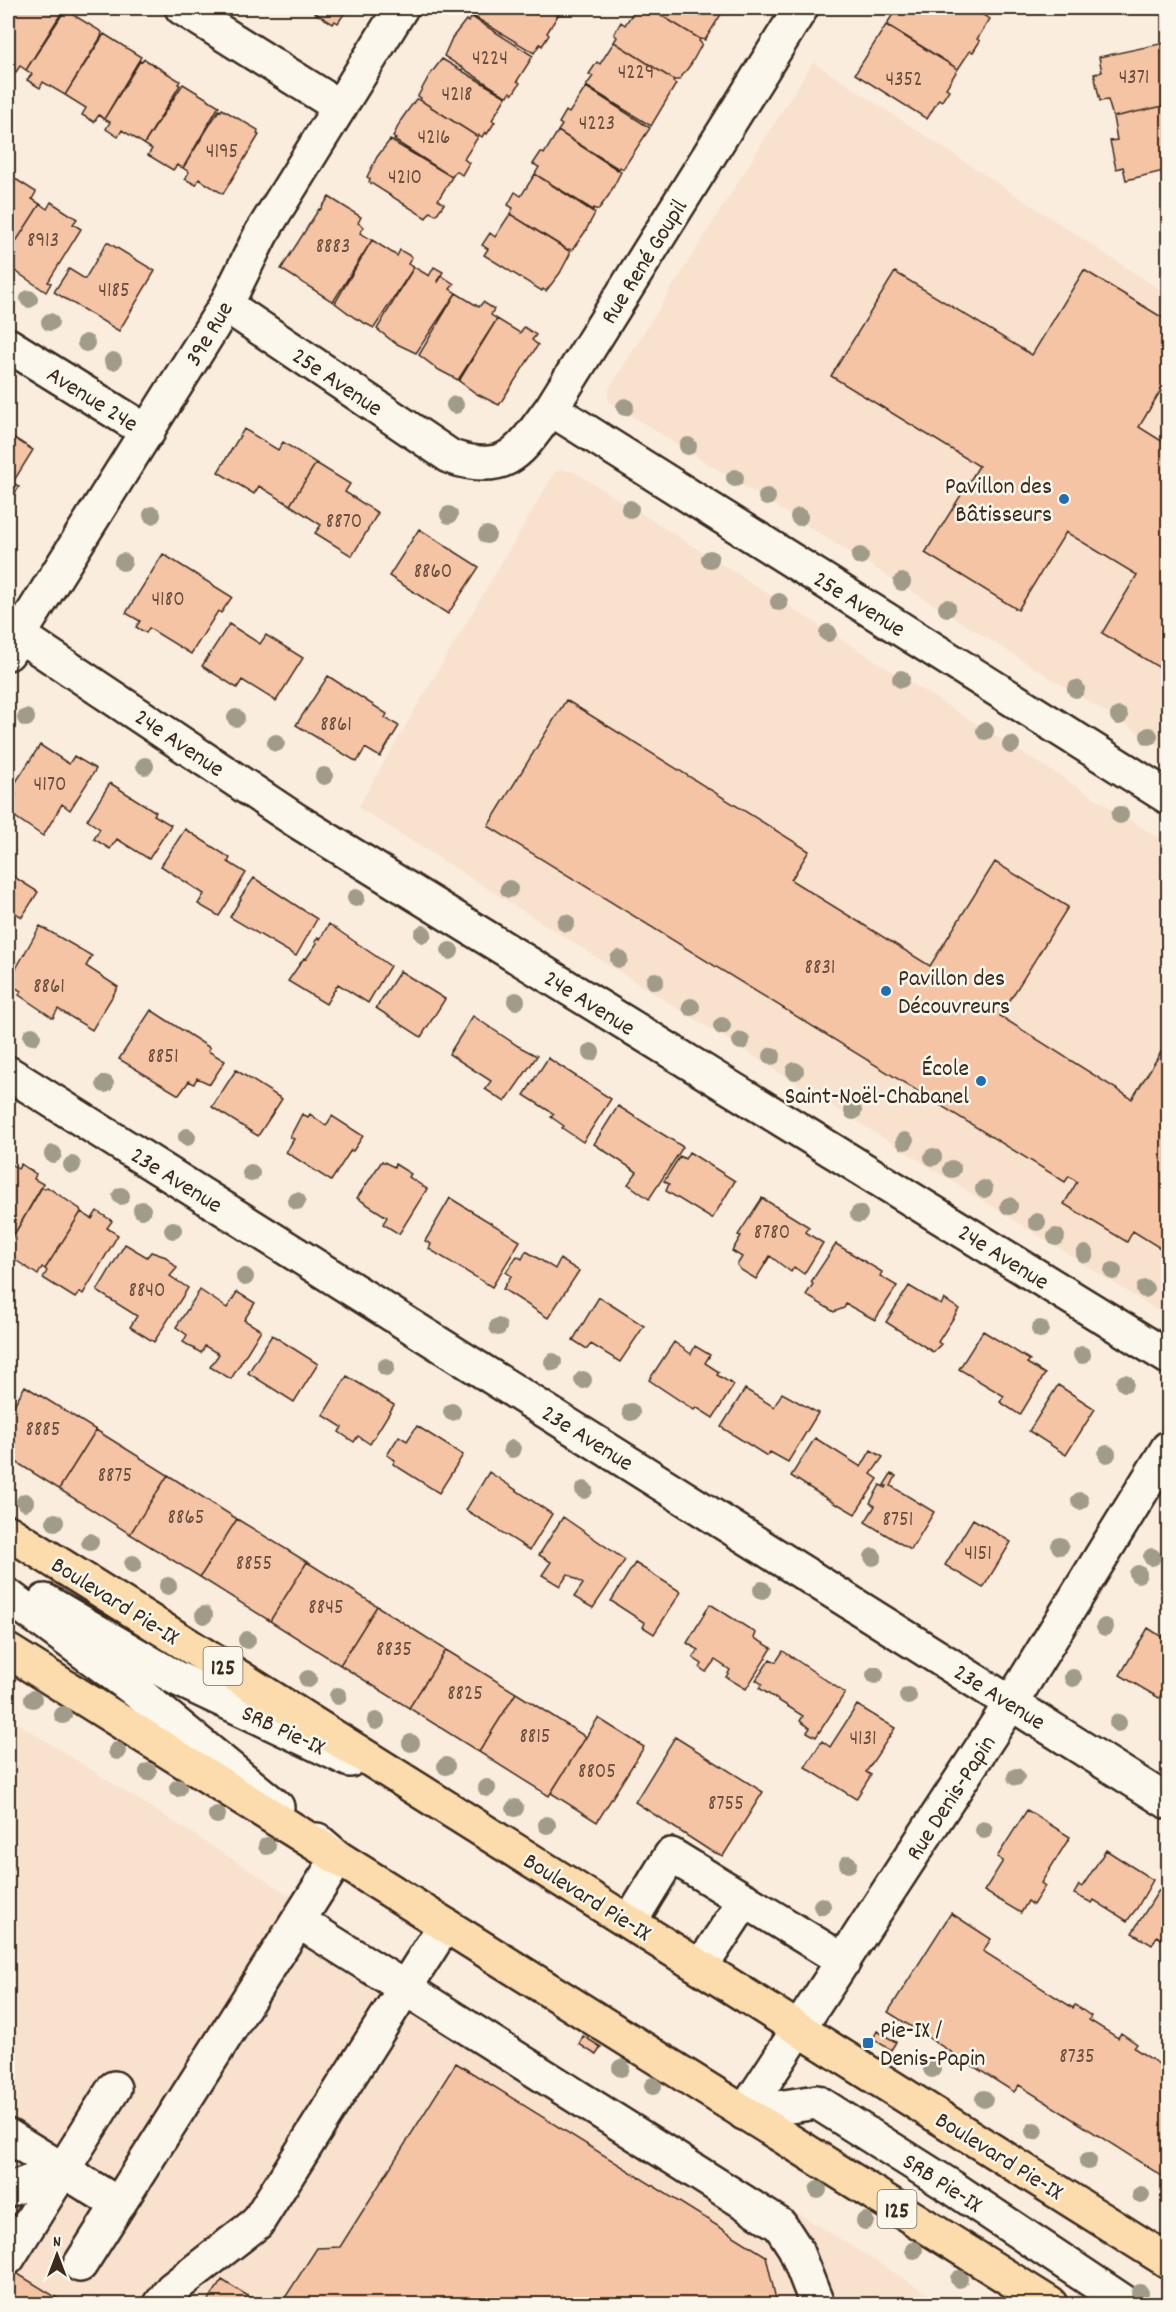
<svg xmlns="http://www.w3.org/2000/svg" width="1176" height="2312" viewBox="0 0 1176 2312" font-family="Dekko,sans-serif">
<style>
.built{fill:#f8e1cd}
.building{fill:#f5c4a5;stroke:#3b2a1e;stroke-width:1.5}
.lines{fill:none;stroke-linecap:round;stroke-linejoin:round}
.minor-casing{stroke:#3b2a1e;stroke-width:38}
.major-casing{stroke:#3b2a1e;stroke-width:38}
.minor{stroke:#fbf7ec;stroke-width:33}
.major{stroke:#fcdcac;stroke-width:33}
.tree{fill:#a09c89}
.poi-dot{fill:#1f6fb2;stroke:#fbf7ec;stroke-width:2}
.labels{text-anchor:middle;stroke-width:5;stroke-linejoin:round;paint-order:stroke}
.number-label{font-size:21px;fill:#6a5040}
.shield{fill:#fbf7ec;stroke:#75685c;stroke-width:1.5}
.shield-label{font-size:22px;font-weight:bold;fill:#3b2a1e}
.street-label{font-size:24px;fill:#3b2a1e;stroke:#fbf7ec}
.poi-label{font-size:24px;fill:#3b2a1e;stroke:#fbf7ec;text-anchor:end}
</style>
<rect width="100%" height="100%" fill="#faedde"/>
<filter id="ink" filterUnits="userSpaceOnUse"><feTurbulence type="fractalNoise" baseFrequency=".0167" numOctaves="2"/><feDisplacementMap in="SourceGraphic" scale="12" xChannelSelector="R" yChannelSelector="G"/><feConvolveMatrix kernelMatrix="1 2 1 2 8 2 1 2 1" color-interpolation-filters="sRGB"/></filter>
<g filter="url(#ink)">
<!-- built -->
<path class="built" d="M813 62 1168 295V751L611 403 608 399 609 389Z
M563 469 576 473 1168 844V1317L358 807 555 472Z
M8 1717 270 1883 944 2304H8Z"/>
<!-- building -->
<path class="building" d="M11 8H62L61 11 62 12 26 70 20 66 16 72 8 67V12Z
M307 8H348L338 23 335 21 333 24Z
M473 8H557L556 10 560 12 547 33 549 35 542 46 540 44 534 53 473 16 476 10Z
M636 8H649L700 39 699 41 702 44 691 64 679 80H674L614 42 617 37 614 34 621 22 625 25Z
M649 8H725L705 40 700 39Z
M897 8H971L990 19 977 39 980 41 973 52 970 51 958 69 889 26 888 22Z
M65 10 102 32 101 37 65 95 43 82 40 88 27 80 32 74 26 70Z
M472 17 533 56 517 81 520 83 513 94 510 92 508 96 504 95 444 56 452 38 466 20 468 22Z
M886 25 958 69 946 88 949 90 942 101 939 99 927 119 855 74Z
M104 34 141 57 104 119 99 115 94 122 82 115 86 108 65 95Z
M1168 40V105L1113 117 1108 100 1100 101 1094 74 1102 72 1099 57 1165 43V41Z
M614 42 674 80 673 82 676 84 651 126 586 86 593 76 589 74 597 62 600 64Z
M144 59 180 81 178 84 180 85 144 144 122 130 118 137 106 129 110 122 104 119 140 61 142 62Z
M442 59 506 97 492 120 495 122 487 134 485 132 482 137 479 135 478 137 420 100 421 98 418 96 429 76Z
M183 84 219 106 183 168 177 165 173 170 148 155 152 149 144 144Z
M586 87 650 128 623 169 620 167 619 169 558 131 562 125 559 123 566 111 569 113Z
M416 99 420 100 478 137 464 159 469 163 462 175 456 171 452 177 394 140 396 139 393 137 401 120Z
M1168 105V170L1126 180 1123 167 1116 169 1110 141 1117 140 1113 117Z
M222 109 258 130 257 134 259 135 223 194 199 179 196 185 185 179 189 172 183 168 219 110 221 111Z
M558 131 621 172 609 195 598 210 594 208 593 210 535 174 539 167 533 164 541 152 544 154Z
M390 140 452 177 438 200 444 204 436 215 430 212 426 218 369 182 370 179 367 177 377 157Z
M535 174 595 213 585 232 572 250 569 249 568 250 510 214 513 208 508 205 515 192 521 196Z
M9 175 36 192 32 199 40 204 8 254V178Z
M329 197 361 217 358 223 364 227 360 233 372 240 333 302 281 269 319 209 320 210Z
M51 202 77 219 73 224 81 229 48 282 51 283 46 292 8 266V254L40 204 47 209Z
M510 214 569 251 570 254 560 273 546 291 543 289 542 291 484 255 488 249 482 245 490 233 495 237Z
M372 240 397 256 400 250 412 257 408 264 414 267 374 328 355 318 335 303Z
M107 242 155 271 119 331 54 292 69 269 85 279Z
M414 267 429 276 434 267 443 272 437 281 438 282 442 276 454 284 450 289 456 293 416 353 395 343 377 329Z
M1084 270 1168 321V378L1139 427 1168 445V673L1102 633 1137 575 1066 532 1018 610 925 553 979 466 831 376 895 272 1032 355Z
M456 293 479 307 483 302 494 309 491 315 497 319 458 380 439 370 419 355Z
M497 319 520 333 524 327 536 335 532 340 538 345 499 405 477 394 459 381Z
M244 429 278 450 283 442 316 463 290 505 259 486 254 494 218 472Z
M8 434 33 450 13 482 19 487 8 505Z
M316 463 350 484 345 492 378 513 352 556 315 533 321 525 290 505Z
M419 529 479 567 448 614 389 576Z
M163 554 232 597 221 613 218 611 191 654 149 628 146 633 136 627 140 621 126 613Z
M229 624 260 644 266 635 303 658 276 701 242 680 237 688 202 666Z
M328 676 387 714 385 718 399 726 380 757 365 748 357 762 296 725Z
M566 700 809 851 791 880 930 966 995 862 1068 907 1000 1016 1132 1099 1168 1041V1253L1133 1231 1127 1242 1064 1204 1077 1182 1069 1176 1065 1182 488 826Z
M40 745 69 764 74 756 96 769 70 810 62 804 43 836 8 812V807L16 795 10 791Z
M110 783 156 812 154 815 171 825 149 859 117 839 110 849 94 839 100 829 87 820Z
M185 829 230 858 228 862 246 873 219 916 198 904 204 894 161 866Z
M8 873 38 892 22 917 9 909 8 911Z
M254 878 317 919 296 956 230 917 241 899 240 898Z
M329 924 390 966 368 1003 338 984 326 1004 288 981 304 958 306 959 317 943 315 942 318 937 320 939Z
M40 926 92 956 86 966 118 987 92 1030 58 1009 53 1018 19 995 21 991 8 983Z
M400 971 445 999 421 1037 376 1008Z
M151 1010 210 1048 208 1051 225 1061 210 1084 197 1078 194 1084 189 1081 179 1095 119 1059Z
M473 1016 518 1046 537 1056 505 1102 485 1089 491 1081 449 1054Z
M548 1058 611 1099 583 1142 562 1128 564 1126 551 1117 554 1114 524 1095Z
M236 1070 282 1099 258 1136 212 1107Z
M618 1106 683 1147 649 1199 628 1184 637 1172 594 1144Z
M302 1114 308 1117 310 1114 326 1126 332 1116 363 1136 353 1151 351 1150 331 1181 286 1152 294 1139 290 1137Z
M689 1152 735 1181 712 1219 666 1191 669 1184 664 1181 680 1156 685 1159Z
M382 1161 394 1167 395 1164 411 1174 409 1177 427 1189 399 1234 383 1224 387 1217 357 1198Z
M8 1162 18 1169 21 1164 36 1174 34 1179 43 1184 8 1245Z
M42 1187 45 1189 47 1187 80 1209 81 1212 45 1269 42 1267 38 1275 8 1255 10 1247 8 1245Z
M450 1198 520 1241 492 1287 429 1249 431 1244 425 1241Z
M762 1198 809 1227 805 1232 823 1243 804 1274 794 1267 791 1272 770 1256 756 1279 741 1270 737 1265 742 1257 732 1251 741 1236 738 1235Z
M97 1211 112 1221 107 1228 118 1235 83 1294 80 1292 75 1298 43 1278 47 1271 45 1269 81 1212 92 1219Z
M125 1244 147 1257 151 1252 166 1257 177 1268 170 1276 188 1288 154 1342 130 1327 137 1316 97 1291Z
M836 1244 882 1272 880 1276 897 1286 875 1320 846 1304 844 1308 834 1312 806 1295 813 1284 811 1282Z
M526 1251 555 1269 560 1259 579 1271 548 1318 503 1289 511 1276 506 1272 517 1256 522 1259Z
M909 1286 941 1305 944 1299 959 1309 938 1342 941 1344 933 1352 886 1322Z
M200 1290 227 1308 237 1292 255 1303 244 1320 261 1330 231 1379 210 1367 219 1354 205 1346 201 1353 183 1342 187 1335 176 1327Z
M599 1297 644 1326 620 1362 591 1344 587 1349 573 1340Z
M983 1331 1030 1360 1027 1363 1045 1374 1020 1415 1000 1402 1004 1396 959 1369Z
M272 1335 318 1364 294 1402 248 1373Z
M674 1342 691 1354 695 1346 710 1355 705 1363 719 1372 717 1375 734 1385 713 1418 696 1407 694 1410 649 1380Z
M347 1376 394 1405 370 1444 358 1436 354 1442 339 1432 342 1427 323 1415Z
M1058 1385 1095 1409 1066 1455 1029 1431Z
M25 1386 96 1430 59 1489 8 1457V1415Z
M745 1389 774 1407 782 1393 818 1413 788 1462 770 1452 767 1456 721 1427Z
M417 1426 463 1455 439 1493 393 1464 395 1460 387 1455 399 1436 407 1441Z
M96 1430 168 1475 130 1534 59 1489Z
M815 1438 861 1467 871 1450 883 1457 871 1474 878 1479 855 1514 838 1504 837 1505 791 1476Z
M489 1472 552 1514 530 1550 466 1510Z
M891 1474 896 1476 891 1486 934 1512 911 1550 865 1522 875 1506 870 1503 880 1485 886 1488 887 1486 884 1485Z
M168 1475 237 1519 200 1577 130 1534Z
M563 1517 625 1560 593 1608 574 1597 583 1584 568 1574 560 1586 542 1575 551 1562 539 1555Z
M237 1519 307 1562 270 1621 200 1577Z
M973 1519 1011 1542 983 1588 945 1565Z
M307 1562 377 1606 340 1665 270 1621Z
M635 1563 681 1592 654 1634 643 1627 645 1623 611 1601Z
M710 1604 756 1633 754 1638 772 1648 746 1689 726 1677 730 1670 715 1660 706 1672 700 1668 702 1664 693 1658 698 1650 687 1643Z
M377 1606 446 1650 409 1708 340 1665Z
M1148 1628 1168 1641V1682L1159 1698 1120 1675Z
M446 1650 516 1693 479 1752 409 1708Z
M783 1651 845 1693 816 1737 807 1732 810 1728 800 1721 803 1716 759 1688 762 1684 756 1680 770 1659 776 1662Z
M516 1693 586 1737 549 1796 479 1752Z
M857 1705 895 1728 866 1772 871 1775 856 1799 805 1767 822 1741 830 1747Z
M598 1718 644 1747 597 1822 551 1793Z
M675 1737 763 1792 723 1856 709 1850 635 1802Z
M1027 1810 1070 1837 1041 1883 1045 1886 1033 1905 1028 1901 1021 1913 984 1891 1003 1861 997 1857Z
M1106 1850 1153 1880 1137 1908 1127 1921 1094 1900 1092 1903 1074 1894 1079 1885 1082 1887Z
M1159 1890 1168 1896V1944L1157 1936 1152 1945 1132 1933Z
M951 1913 991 1939 983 1951 1073 2008 1075 2005 1091 2016 1089 2020 1118 2038 1121 2033 1137 2044 1134 2048 1165 2068 1168 2062V2180L1019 2085 1014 2092 888 2012Z
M877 2031 896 2042 891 2050 873 2039Z
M583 2036 601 2047 596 2055 579 2044Z
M456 2063 766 2256 777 2304H281L317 2248 340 2247Z
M8 2268 67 2304H8Z
M222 2280 261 2304H206Z"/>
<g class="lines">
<defs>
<path id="minor" d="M182 8 340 107
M226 305 451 457C509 476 520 450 551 409L801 8
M8 345 148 432
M551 409 1168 797
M19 635 297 821 1168 1357
M8 653 226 305 261 234 401 8
M8 1073 1168 1802
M8 1596 131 1687 277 1807
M45 1601 176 1678 350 1760
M630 1922 671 1855 844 1961
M445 1925 405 1988 780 2225 795 2248 817 2304
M701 1967 745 1900
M744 2113 1011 1703 1168 1448
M744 2113 817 2102 953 2188 1127 2304
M8 2136 118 2204
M8 2190 62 2170
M8 2258 114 2088
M80 2265 338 1858 317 1840
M161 2304 172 2289 257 2223 405 1988 298 1921"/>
<path id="major" d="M8 1532 1168 2261
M8 1651 1050 2304"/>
</defs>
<!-- minor casing -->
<use href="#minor" class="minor-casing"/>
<!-- major casing -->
<use href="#major" class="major-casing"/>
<!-- minor -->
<use href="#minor" class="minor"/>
<!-- major -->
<use href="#major" class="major"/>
</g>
<!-- trees -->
<g class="tree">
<circle cx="29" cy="299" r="9"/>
<circle cx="50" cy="322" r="9"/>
<circle cx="86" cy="343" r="9"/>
<circle cx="113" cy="361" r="9"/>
<circle cx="455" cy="405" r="9"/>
<circle cx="625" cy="407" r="9"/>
<circle cx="688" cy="446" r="9"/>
<circle cx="735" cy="478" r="9"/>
<circle cx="767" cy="497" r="9"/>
<circle cx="630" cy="509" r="9"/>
<circle cx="152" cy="515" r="9"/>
<circle cx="449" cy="515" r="9"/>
<circle cx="799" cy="517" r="9"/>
<circle cx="487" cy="535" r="9"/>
<circle cx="860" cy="556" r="9"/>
<circle cx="710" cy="559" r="9"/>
<circle cx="123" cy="562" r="9"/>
<circle cx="902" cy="582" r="9"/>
<circle cx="779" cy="602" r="9"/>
<circle cx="947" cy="608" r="9"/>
<circle cx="828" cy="633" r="9"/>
<circle cx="901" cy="679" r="9"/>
<circle cx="1076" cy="689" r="9"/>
<circle cx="1119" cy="716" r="9"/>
<circle cx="26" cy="718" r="9"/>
<circle cx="236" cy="718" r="9"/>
<circle cx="985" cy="731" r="9"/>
<circle cx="1149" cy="736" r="9"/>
<circle cx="276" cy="743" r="9"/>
<circle cx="1011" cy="745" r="9"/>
<circle cx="145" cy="766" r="9"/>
<circle cx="324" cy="776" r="9"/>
<circle cx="1120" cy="815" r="9"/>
<circle cx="509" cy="889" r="9"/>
<circle cx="356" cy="898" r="9"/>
<circle cx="566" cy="923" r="9"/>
<circle cx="423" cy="934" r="9"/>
<circle cx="450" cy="951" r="9"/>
<circle cx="619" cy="959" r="9"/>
<circle cx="655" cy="981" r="9"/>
<circle cx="516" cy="1001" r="9"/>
<circle cx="691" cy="1007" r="9"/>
<circle cx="722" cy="1026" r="9"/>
<circle cx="32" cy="1036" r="9"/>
<circle cx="741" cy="1041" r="9"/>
<circle cx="591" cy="1052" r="9"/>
<circle cx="772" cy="1056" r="9"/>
<circle cx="795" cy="1071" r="9"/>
<circle cx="105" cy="1084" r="9"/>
<circle cx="853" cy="1111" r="9"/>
<circle cx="187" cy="1137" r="9"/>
<circle cx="905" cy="1141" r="9"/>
<circle cx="53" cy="1154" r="9"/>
<circle cx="933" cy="1157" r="9"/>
<circle cx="72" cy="1165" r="9"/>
<circle cx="952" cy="1169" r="9"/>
<circle cx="251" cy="1173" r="9"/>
<circle cx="984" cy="1189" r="9"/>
<circle cx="121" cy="1196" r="9"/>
<circle cx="297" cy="1201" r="9"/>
<circle cx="1009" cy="1206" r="9"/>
<circle cx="142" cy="1210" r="9"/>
<circle cx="859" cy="1214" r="9"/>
<circle cx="1037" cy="1222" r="9"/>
<circle cx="173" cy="1230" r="9"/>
<circle cx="1056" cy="1237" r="9"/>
<circle cx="1085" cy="1254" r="9"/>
<circle cx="1113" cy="1271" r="9"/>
<circle cx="245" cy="1277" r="9"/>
<circle cx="1145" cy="1289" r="9"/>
<circle cx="498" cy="1327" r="9"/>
<circle cx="1040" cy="1329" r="9"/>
<circle cx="1082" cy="1355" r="9"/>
<circle cx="553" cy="1362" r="9"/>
<circle cx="386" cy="1367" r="9"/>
<circle cx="583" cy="1380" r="9"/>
<circle cx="1125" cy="1383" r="9"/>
<circle cx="452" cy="1412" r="9"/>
<circle cx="631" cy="1412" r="9"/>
<circle cx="512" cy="1449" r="9"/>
<circle cx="1107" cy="1454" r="9"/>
<circle cx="584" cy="1490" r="9"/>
<circle cx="1080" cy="1501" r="9"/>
<circle cx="25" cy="1502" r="9"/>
<circle cx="55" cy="1522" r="9"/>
<circle cx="90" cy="1542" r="9"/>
<circle cx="1060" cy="1546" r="9"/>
<circle cx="873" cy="1557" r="9"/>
<circle cx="1152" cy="1557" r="9"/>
<circle cx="133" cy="1564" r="9"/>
<circle cx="1138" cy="1574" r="9"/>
<circle cx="168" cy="1586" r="9"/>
<circle cx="762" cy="1590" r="9"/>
<circle cx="204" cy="1615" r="9"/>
<circle cx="1105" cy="1627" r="9"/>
<circle cx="247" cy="1640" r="9"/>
<circle cx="875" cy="1675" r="9"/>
<circle cx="1073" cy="1678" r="9"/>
<circle cx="308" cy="1679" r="9"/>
<circle cx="338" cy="1696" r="9"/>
<circle cx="908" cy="1696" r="9"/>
<circle cx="33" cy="1699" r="9"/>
<circle cx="63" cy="1715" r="9"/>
<circle cx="376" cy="1721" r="9"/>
<circle cx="1118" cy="1723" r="9"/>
<circle cx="411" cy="1743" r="9"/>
<circle cx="117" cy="1751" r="9"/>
<circle cx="446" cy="1766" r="9"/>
<circle cx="148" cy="1772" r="9"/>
<circle cx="1016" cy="1777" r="9"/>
<circle cx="178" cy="1788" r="9"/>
<circle cx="487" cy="1788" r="9"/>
<circle cx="515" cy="1808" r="9"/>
<circle cx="217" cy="1815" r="9"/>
<circle cx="547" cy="1825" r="9"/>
<circle cx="984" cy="1830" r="9"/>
<circle cx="267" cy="1846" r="9"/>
<circle cx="848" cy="1864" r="9"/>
<circle cx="822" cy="1906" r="9"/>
<circle cx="621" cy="2068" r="9"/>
<circle cx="932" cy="2069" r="9"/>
<circle cx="653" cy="2086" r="9"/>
<circle cx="984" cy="2099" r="9"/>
<circle cx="1034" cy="2131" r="9"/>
<circle cx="1088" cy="2161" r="9"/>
<circle cx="818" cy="2190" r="9"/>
<circle cx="1141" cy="2195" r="9"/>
<circle cx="865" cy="2221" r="9"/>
<circle cx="914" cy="2250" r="9"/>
<circle cx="959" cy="2279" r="9"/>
<circle cx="1140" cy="2293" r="9"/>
</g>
</g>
<!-- markers -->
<g class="poi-dot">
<circle cx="1064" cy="499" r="6"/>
<circle cx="886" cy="991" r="6"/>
<circle cx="981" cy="1081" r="6"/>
<rect x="862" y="2037" width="12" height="12" rx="3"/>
</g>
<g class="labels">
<!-- number labels -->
<g class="number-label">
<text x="490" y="64">4224</text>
<text x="636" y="78">4229</text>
<text x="1134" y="83">4371</text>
<text x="904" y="85">4352</text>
<text x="457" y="100">4218</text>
<text x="597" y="129">4223</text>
<text x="434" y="143">4216</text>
<text x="222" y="157">4195</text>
<text x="405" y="183">4210</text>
<text x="43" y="246">8913</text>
<text x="333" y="252">8883</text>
<text x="114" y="296">4185</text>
<text x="344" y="527">8870</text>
<text x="433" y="577">8860</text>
<text x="168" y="605">4180</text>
<text x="336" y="730">8861</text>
<text x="50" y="790">4170</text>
<text x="820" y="973">8831</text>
<text x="49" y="992">8861</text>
<text x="163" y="1062">8851</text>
<text x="772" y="1238">8780</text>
<text x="147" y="1296">8840</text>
<text x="43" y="1435">8885</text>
<text x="115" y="1481">8875</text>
<text x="186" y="1523">8865</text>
<text x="898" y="1525">8751</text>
<text x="978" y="1559">4151</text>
<text x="254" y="1569">8855</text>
<text x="326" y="1613">8845</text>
<text x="394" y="1655">8835</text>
<text x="465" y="1699">8825</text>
<text x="535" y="1742">8815</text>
<text x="863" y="1744">4131</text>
<text x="597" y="1777">8805</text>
<text x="726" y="1809">8755</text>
<text x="1077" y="2062">8735</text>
</g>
<!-- shield labels -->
<g class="shield">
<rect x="203.5" y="1647" width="39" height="38" rx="4.5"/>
<rect x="877.5" y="2190" width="39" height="38" rx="4.5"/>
</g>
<g class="shield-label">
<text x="223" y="1674">125</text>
<text x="897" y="2217">125</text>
</g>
<!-- street labels -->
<g class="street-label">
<text transform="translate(643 261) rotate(-58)" y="8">Rue René Goupil</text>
<text transform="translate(208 333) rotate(-59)" y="8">39e Rue</text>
<text transform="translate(338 381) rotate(34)" y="8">25e Avenue</text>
<text transform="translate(93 398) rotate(32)" y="8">Avenue 24e</text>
<text transform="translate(860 603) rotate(32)" y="8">25e Avenue</text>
<text transform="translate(180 742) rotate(34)" y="8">24e Avenue</text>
<text transform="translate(590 1002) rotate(32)" y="8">24e Avenue</text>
<text transform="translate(177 1179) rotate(32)" y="8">23e Avenue</text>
<text transform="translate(1004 1256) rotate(32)" y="8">24e Avenue</text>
<text transform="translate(588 1437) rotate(32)" y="8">23e Avenue</text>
<text transform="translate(116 1600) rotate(32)" y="8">Boulevard Pie-IX</text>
<text transform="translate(1000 1696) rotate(32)" y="8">23e Avenue</text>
<text transform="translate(284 1729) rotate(25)" y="8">SRB Pie-IX</text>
<text transform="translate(950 1797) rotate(-57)" y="8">Rue Denis-Papin</text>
<text transform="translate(588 1896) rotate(32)" y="8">Boulevard Pie-IX</text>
<text transform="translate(1000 2155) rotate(32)" y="8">Boulevard Pie-IX</text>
<text transform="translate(943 2182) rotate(33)" y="8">SRB Pie-IX</text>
</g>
<!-- poi labels -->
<g class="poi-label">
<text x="1052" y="493">Pavillon des<tspan x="1052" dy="28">Bâtisseurs</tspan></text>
<text x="898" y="985" text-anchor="start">Pavillon des<tspan x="898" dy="28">Découvreurs</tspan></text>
<text x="969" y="1075">École<tspan x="969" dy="28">Saint-Noël-Chabanel</tspan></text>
<text x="880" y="2037" text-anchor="start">Pie-IX /<tspan x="880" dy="28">Denis-Papin</tspan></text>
</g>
</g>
<!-- margin -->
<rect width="1176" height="2312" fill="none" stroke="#fbf7ec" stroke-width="30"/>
<rect x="15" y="15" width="1146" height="2282" fill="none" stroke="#3b2a1e" stroke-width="2" filter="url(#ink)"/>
<!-- north arrow -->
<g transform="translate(57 2255)" stroke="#fbf7ec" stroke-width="4.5" paint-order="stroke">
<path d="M0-4.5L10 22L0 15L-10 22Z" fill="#3b2a1e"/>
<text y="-9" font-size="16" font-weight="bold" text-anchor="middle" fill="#3b2a1e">N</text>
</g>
</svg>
